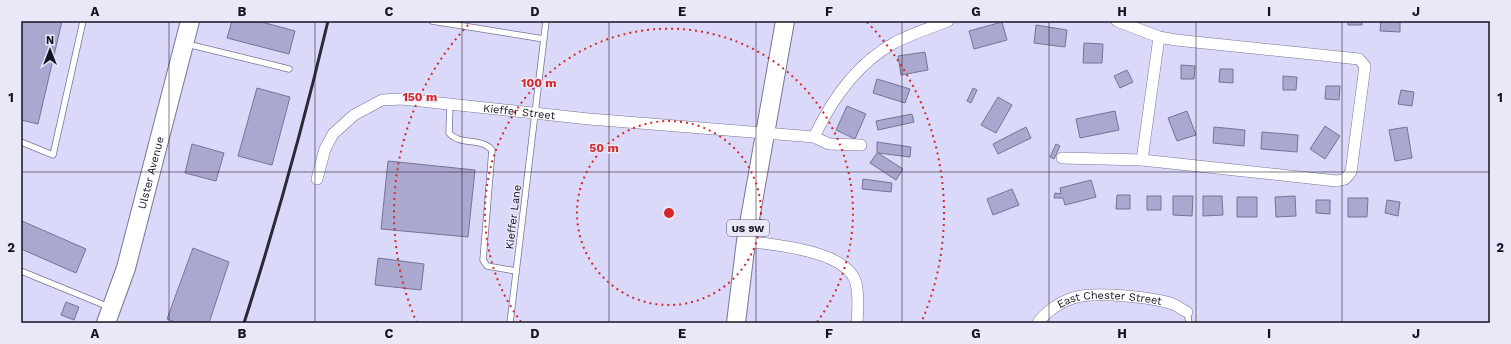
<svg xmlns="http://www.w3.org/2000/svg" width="1511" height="344" viewBox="0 0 1511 344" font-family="'Work Sans',sans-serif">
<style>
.building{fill:#aba8cf;stroke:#757397}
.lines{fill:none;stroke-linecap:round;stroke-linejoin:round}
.lane-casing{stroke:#787599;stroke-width:7}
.street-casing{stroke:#787599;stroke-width:12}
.primary-casing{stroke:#787599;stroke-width:20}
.lane{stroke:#fff;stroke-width:5.5}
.street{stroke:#fff;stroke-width:11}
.primary{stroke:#fff;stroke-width:18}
.rail{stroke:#2b2939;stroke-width:3}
.grid{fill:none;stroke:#151321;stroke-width:1;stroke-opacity:0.55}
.ring{fill:none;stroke:#d62828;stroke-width:2;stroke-dasharray:2 4}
.labels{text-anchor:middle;stroke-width:3;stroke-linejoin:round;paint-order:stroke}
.shield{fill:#e8e8f8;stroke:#545362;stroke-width:1}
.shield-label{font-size:10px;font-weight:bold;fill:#151321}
.street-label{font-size:11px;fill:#151321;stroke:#e8e8f8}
.centre{fill:#d62828;stroke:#e8e8f8;stroke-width:2}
.ring-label{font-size:12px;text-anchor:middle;font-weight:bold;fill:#d62828;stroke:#e8e8f8;stroke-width:3;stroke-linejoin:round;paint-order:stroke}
.neatline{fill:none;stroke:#151321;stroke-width:1.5}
.grid-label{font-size:13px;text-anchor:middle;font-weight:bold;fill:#151321}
</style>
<rect width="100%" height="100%" fill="#dad9f9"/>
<!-- building -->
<path class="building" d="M21 21H62L38 124 21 120Z
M232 21H258L295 31 289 54 227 38Z
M1348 21H1362V25H1348Z
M1381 21H1400V32L1380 31Z
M1002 22 1007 40 974 49 969 31Z
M1036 25 1067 30 1065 47 1034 43Z
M1084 43 1103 44 1102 63H1083Z
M925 52 928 70 901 75 898 56Z
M1181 65 1195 66 1194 79H1181Z
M1220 69H1233V83L1219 82Z
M1127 70 1133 82 1120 88 1114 76Z
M1283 76 1297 77 1296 90H1283Z
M877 79 910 89 905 103 873 93Z
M1326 86H1340L1339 100 1325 99Z
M257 88 290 97 272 165 238 156Z
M973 88 977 90 971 103 967 101Z
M1401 90 1414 92 1412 106 1398 104Z
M998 97 1012 105 996 133 981 125Z
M847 106 866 114 855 139 836 130Z
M1115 111 1119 130 1080 138 1076 119Z
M1187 111 1196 135 1177 141 1168 118Z
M912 114 914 122 878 130 876 121Z
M1325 126 1340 136 1325 159 1310 149Z
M1026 127 1031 138 998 154 993 144Z
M1214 127 1245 130 1244 146 1213 143Z
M1407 127 1412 158 1395 161 1389 130Z
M1262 132 1298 135 1297 152 1261 149Z
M877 142 911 147 910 157 878 153 903 169 896 180 870 163 877 153Z
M192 144 224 153 216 181 185 173Z
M1056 144 1060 146 1054 159 1050 157Z
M388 161 475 170 468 237 381 229Z
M863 179 892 183 891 192 862 189Z
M1091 180 1096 197 1065 205 1063 198H1054L1055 193 1061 194 1060 188Z
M1012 189 1019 205 993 215 987 199Z
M1117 195H1130V209H1116Z
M1147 196H1161V210H1147Z
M1173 196H1193L1192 216 1173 215Z
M1203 196H1222L1223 215 1203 216Z
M1295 196 1296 216 1276 217 1275 197Z
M1237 197H1257V217H1237Z
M1348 198H1368L1367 217H1348Z
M1316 200H1330V214L1316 213Z
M1387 200 1400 202 1398 216 1385 213Z
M22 221 86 249 76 273 21 249Z
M193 248 229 262 209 323H178L167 319Z
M378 258 424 264 421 290 375 285Z
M66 302 79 307 74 320 61 315Z"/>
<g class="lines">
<defs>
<path id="lane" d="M432 21 544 39
M187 44 289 69
M450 104 449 133C460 146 481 137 492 150L483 260 487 266 516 271
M21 142 53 155 83 21
M21 271 109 307
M1187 312 1189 323
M510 323 546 21"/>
<g id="street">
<path d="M814 137C832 99 856 64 894 43 911 34 930 28 948 21"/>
<path d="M1062 158 1142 160 1337 181 1345 179 1351 172 1365 66 1359 59 1176 40 1159 37 1117 21"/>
<path d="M1142 160 1159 37"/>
<path id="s1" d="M317 179 325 149 333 134 354 115 382 100 402 99 589 119 814 137 829 144 861 145"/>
<path d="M746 241C774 245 847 250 856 283 859 296 858 310 857 323"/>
<path id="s2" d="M1038 323C1045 312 1060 302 1073 298 1094 291 1152 297 1173 304 1178 306 1182 310 1187 312"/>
</g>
<g id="primary">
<path id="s3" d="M106 323 126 268 190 21"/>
<path d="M736 323 746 241 785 21"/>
</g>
</defs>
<!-- lane casing -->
<use href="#lane" class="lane-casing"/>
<!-- street casing -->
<use href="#street" class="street-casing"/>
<!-- primary casing -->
<use href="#primary" class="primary-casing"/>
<!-- lane -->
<use href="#lane" class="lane"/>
<!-- street -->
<use href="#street" class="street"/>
<!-- primary -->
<use href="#primary" class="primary"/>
<!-- rail -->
<path class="rail" d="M244 323C276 223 304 123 328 21"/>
</g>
<!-- grid -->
<path class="grid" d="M169 21V323M315 21V323M462 21V323M609 21V323M756 21V323M902 21V323M1049 21V323M1196 21V323M1342 21V323M21 172H1490"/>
<!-- distance rings -->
<g class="ring">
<circle cx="669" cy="213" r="92"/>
<path d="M521 322A184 184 0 1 1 817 322"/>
<path d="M417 323A275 275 0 0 1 471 22M867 22A275 275 0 0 1 921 323"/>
</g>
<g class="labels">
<!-- shield labels -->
<rect class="shield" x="727" y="220" width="42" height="16" rx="3"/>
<g class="shield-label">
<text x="748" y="232">US 9W</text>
</g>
<!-- street labels -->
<g class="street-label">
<text dy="4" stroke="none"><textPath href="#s1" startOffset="246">Kieffer Street</textPath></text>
<text dy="4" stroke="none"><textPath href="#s3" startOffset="157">Ulster Avenue</textPath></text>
<text transform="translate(513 217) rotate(-83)" y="4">Kieffer Lane</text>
<text dy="4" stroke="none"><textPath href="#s2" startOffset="80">East Chester Street</textPath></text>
</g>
</g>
<circle cx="669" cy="213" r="6" class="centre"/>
<g class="ring-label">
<text x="539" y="87">100 m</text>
<text x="420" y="101">150 m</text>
<text x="604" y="152">50 m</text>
</g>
<!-- border -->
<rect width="1511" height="344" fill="none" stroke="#e8e8f8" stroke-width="44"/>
<!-- north arrow -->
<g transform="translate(50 50)" stroke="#e8e8f8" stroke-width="3" paint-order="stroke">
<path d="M0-3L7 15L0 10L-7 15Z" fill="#151321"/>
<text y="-6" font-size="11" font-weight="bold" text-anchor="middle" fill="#151321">N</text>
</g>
<rect x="22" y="22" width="1467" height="300" class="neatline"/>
<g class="grid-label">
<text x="95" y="16">A</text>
<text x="242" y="16">B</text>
<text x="389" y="16">C</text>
<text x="535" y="16">D</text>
<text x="682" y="16">E</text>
<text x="829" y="16">F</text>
<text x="976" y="16">G</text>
<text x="1122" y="16">H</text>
<text x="1269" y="16">I</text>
<text x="1416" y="16">J</text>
<text x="11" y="102">1</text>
<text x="1500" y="102">1</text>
<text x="11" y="252">2</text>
<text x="1500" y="252">2</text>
<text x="95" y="338">A</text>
<text x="242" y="338">B</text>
<text x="389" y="338">C</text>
<text x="535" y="338">D</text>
<text x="682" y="338">E</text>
<text x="829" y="338">F</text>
<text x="976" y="338">G</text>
<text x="1122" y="338">H</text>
<text x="1269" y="338">I</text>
<text x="1416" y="338">J</text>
</g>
</svg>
